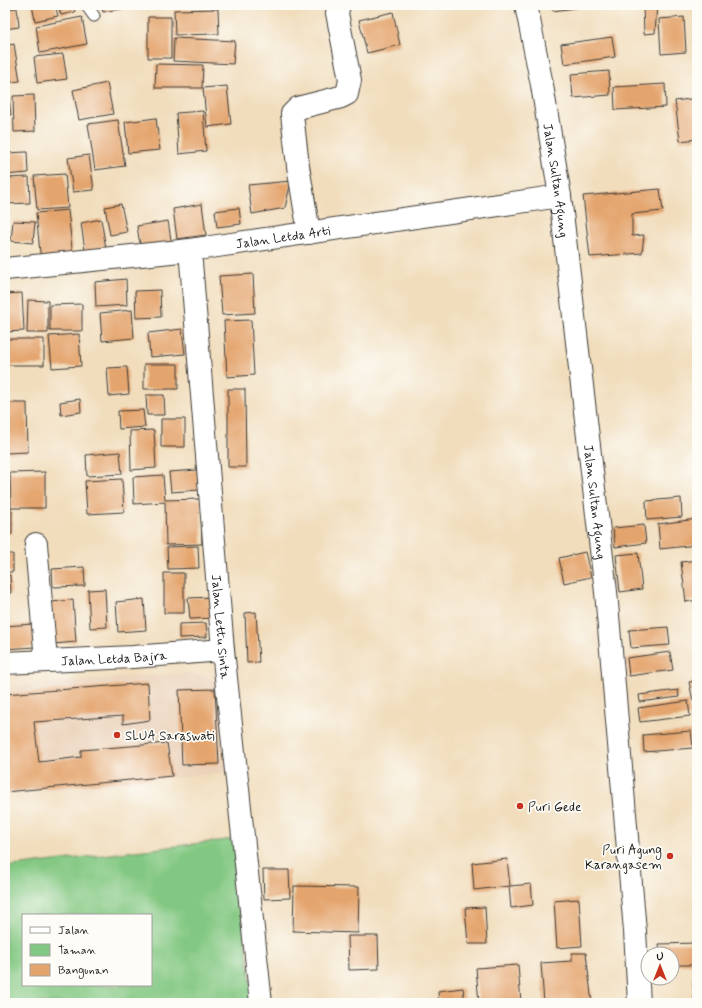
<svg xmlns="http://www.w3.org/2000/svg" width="702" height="1008" viewBox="0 0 702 1008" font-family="Mynerve,sans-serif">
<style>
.built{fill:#ebd2b9}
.green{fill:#83c882;stroke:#50724f;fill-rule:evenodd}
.building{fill:#e4a46d}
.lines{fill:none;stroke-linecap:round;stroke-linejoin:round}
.service-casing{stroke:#3c3934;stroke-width:13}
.minor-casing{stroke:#3c3934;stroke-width:24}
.tertiary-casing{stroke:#3c3934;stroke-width:24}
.service{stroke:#fff;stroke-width:11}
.minor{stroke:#fff;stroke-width:22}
.tertiary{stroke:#fff;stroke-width:22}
.poi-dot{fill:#c8321e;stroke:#fdfcf7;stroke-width:1.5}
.labels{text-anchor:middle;stroke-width:3.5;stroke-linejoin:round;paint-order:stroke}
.street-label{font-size:13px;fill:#1c1c1c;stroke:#fdfcf7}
.poi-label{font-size:13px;fill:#1c1c1c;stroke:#fdfcf7;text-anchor:start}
</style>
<rect width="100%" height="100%" fill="#fdfcf7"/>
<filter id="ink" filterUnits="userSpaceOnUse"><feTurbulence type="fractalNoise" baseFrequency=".025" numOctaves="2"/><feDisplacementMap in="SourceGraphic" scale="8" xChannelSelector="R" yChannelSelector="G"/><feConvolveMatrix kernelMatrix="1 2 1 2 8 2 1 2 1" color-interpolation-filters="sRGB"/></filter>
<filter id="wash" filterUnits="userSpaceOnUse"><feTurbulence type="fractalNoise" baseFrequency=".012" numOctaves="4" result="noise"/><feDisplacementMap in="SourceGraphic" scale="16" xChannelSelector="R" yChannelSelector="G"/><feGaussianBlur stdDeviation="0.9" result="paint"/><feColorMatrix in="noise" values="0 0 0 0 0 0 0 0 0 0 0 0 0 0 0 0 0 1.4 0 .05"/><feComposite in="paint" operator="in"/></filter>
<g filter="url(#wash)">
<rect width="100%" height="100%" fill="#f1ddbc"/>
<!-- built -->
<path class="built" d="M191 673 207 676 214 680 220 685 231 772 5 794V686Z"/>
<!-- green -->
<path class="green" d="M234 839 253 1003H5V867ZM23 915H151V985H23Z"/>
<g id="blocks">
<!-- building -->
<path class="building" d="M32 5H55L58 16 35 21Z
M58 5H73L75 12 61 15Z
M101 5H137V6L103 12Z
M552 5H582V7L553 11Z
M643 5H657L655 33 644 34Z
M17 8 19 27 5 29V9Z
M218 9 219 34 175 35 174 10Z
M393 12 400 45 367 53 359 20Z
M82 17 87 44 40 53 36 26Z
M148 17H171V58H148Z
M684 17 686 52 661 54 659 19Z
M612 37 615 57 564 64 561 44Z
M174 38 235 41 233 64 173 61Z
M14 44 20 81 5 83V46Z
M63 54 67 79 37 83 34 57Z
M156 64 203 65 202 88H155Z
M609 71 610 95 573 98 571 74Z
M107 83 113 114 79 120 73 90Z
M665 84 666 107 615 110 614 87Z
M227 86 231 124 207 127 203 88Z
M5 88H8L11 115H5Z
M34 95 35 131 14 132 13 96Z
M697 98V139L680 141 675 101Z
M203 111 206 151 179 154 176 113Z
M156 118 160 150 128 153 125 122Z
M118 120 125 166 95 170 88 124Z
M27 152 28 173 5 175V153Z
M89 155 94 190 73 192 68 158Z
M65 174 68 208 37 210 34 176Z
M29 177 30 203 5 204V178Z
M291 181 285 208 252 214 248 185Z
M660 189 663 211 632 214V236L644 235 642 253 590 257 583 196Z
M121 204 127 232 110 235 105 207Z
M202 204 206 235 177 239 173 209Z
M239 208 241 224 217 227 215 211Z
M68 210 73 258 41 262 36 213Z
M101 219 107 254 86 257 81 223Z
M13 221 35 222 33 243 11 241Z
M168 221 172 246 141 251 137 226Z
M253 274 255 313 222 315 219 276Z
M126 279 127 305 96 307 95 282Z
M160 290 161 317 136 318 135 291Z
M22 293 24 331 5 332V294Z
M28 300 48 301V333H27Z
M82 304V331H50V305Z
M132 310 134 338 102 341 100 313Z
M251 320 254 375 227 377 224 321Z
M182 329 185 354 150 357 148 333Z
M79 334 81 366 52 368 49 336Z
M7 339H44V365H7Z
M144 364H178V389H144Z
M127 367 129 394 109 396 107 368Z
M228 389H245L246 467H228Z
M146 395H164L165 415H147Z
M80 399 81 412 61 415 60 402Z
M5 403H27L28 452 5 453Z
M143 410 145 427 119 429 118 411Z
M161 419H185V447H161Z
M154 430 156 468 131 470 130 431Z
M120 452 122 474 87 476 86 455Z
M197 470 199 490 171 492 169 472Z
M45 472V508H11L10 473Z
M163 475 165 500 201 499 202 544 166 545 165 502 134 504 133 477Z
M122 479 124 512 87 514 85 481Z
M681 498 682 517 647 520 646 501Z
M5 511H12V534H5Z
M697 519V545L660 549 658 524Z
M644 525 646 543 615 547 613 528Z
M198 546 199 568 168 569 167 547Z
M585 552 591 577 564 583 559 558Z
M638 553 642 589 620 592 616 555Z
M5 554H13V572H5Z
M697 560V600L686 602 681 562Z
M84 567 85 586 53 587 52 569Z
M164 573H184V613H164Z
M5 575H10L11 593H5Z
M105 589 107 627 90 628 88 590Z
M214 597 216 618 190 619 188 598Z
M144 599 146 630 118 632 116 602Z
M73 600 76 642 54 644 51 602Z
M256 612 259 662 247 663 245 613Z
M206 623 207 637 179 638V624Z
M33 624 35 647 5 649V626Z
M668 627 670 645 631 648 629 630Z
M670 652 673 670 629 676 627 658Z
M697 681V700L693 701 689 682Z
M148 683 150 720 123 724V716L34 722 39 762 81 757V750L167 743 172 776 5 792V694Z
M215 689 219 764 182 765 179 690Z
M678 690 679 697 640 702 639 695Z
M688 701 690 716 640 722 638 708Z
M691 731 693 748 644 752 643 735Z
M507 859 510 886 531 884 533 905 511 908 509 886 474 890 472 863Z
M263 870H289L290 898 264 899Z
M294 886 359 887 358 933 293 931Z
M579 899 582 946 557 948 554 901Z
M485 907 487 944H468L465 908Z
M348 936H378L379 969 349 970Z
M697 943V965H672V954H660L659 944Z
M572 953H586L592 1003H544L541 963 572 961Z
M518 965 521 1003H479L476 968Z
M693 980H697V1003H694Z
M463 988 465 1003H439L438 991Z"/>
</g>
</g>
<g filter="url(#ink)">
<use href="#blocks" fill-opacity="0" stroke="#3c3934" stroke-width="1"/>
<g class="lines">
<defs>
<path id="service" d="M86 5 94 16"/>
<g id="minor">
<path d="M309 233 298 166 292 114 298 108 341 97 347 94 350 80 337 13 339 5"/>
<path d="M36 544 46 661"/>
<path id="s1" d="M5 663 133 657 223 650"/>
</g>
<g id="tertiary">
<path id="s2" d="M526 5 542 85 560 196 606 592 635 931 639 1003"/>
<path id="s3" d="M190 250 223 650 261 1003"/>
<path id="s4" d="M5 269 190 250 560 196"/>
</g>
</defs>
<!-- service casing -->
<use href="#service" class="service-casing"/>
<!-- minor casing -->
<use href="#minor" class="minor-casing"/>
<!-- tertiary casing -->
<use href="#tertiary" class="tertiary-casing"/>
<!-- service -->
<use href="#service" class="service"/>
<!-- minor -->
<use href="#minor" class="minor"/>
<!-- tertiary -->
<use href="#tertiary" class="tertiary"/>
</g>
</g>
<!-- markers -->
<g class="poi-dot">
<circle cx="117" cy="735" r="4"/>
<circle cx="520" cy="806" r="4"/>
<circle cx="670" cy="856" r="4"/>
</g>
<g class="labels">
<!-- street labels -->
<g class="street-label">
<text dy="5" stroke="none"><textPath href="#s2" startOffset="178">Jalan Sultan Agung</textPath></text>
<text dy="5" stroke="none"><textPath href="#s4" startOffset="280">Jalan Letda Arti</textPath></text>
<text dy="5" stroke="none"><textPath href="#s2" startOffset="502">Jalan Sultan Agung</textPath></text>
<text dy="5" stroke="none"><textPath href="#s3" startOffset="378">Jalan Lettu Sinta</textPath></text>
<text dy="5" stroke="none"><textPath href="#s1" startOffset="109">Jalan Letda Bajra</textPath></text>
</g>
<!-- poi labels -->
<g class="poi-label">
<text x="125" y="740">SLUA Saraswati</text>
<text x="528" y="811">Puri Gede</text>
<text x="662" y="854" text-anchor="end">Puri Agung<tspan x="662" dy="15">Karangasem</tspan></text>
</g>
</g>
<!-- margin -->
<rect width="702" height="1008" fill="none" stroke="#fdfcf7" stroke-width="20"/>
<!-- legend -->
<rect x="22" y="914" width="130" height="72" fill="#fdfcf7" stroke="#a3a29f"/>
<rect x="30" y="927" width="20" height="6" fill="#ffffff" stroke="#a3a29f"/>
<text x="58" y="934" font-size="12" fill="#1c1c1c">Jalan</text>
<rect x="30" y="944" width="20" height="12" fill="#83c882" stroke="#a3a29f"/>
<text x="58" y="954" font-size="12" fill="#1c1c1c">Taman</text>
<rect x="30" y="964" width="20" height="12" fill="#e4a46d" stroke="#a3a29f"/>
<text x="58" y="974" font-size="12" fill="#1c1c1c">Bangunan</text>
<!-- north arrow -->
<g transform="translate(660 966)"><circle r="19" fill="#fdfcf7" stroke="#a3a29f"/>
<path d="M0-3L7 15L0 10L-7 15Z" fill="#c8321e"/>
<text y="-6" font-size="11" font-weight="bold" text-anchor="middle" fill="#1c1c1c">U</text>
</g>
</svg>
